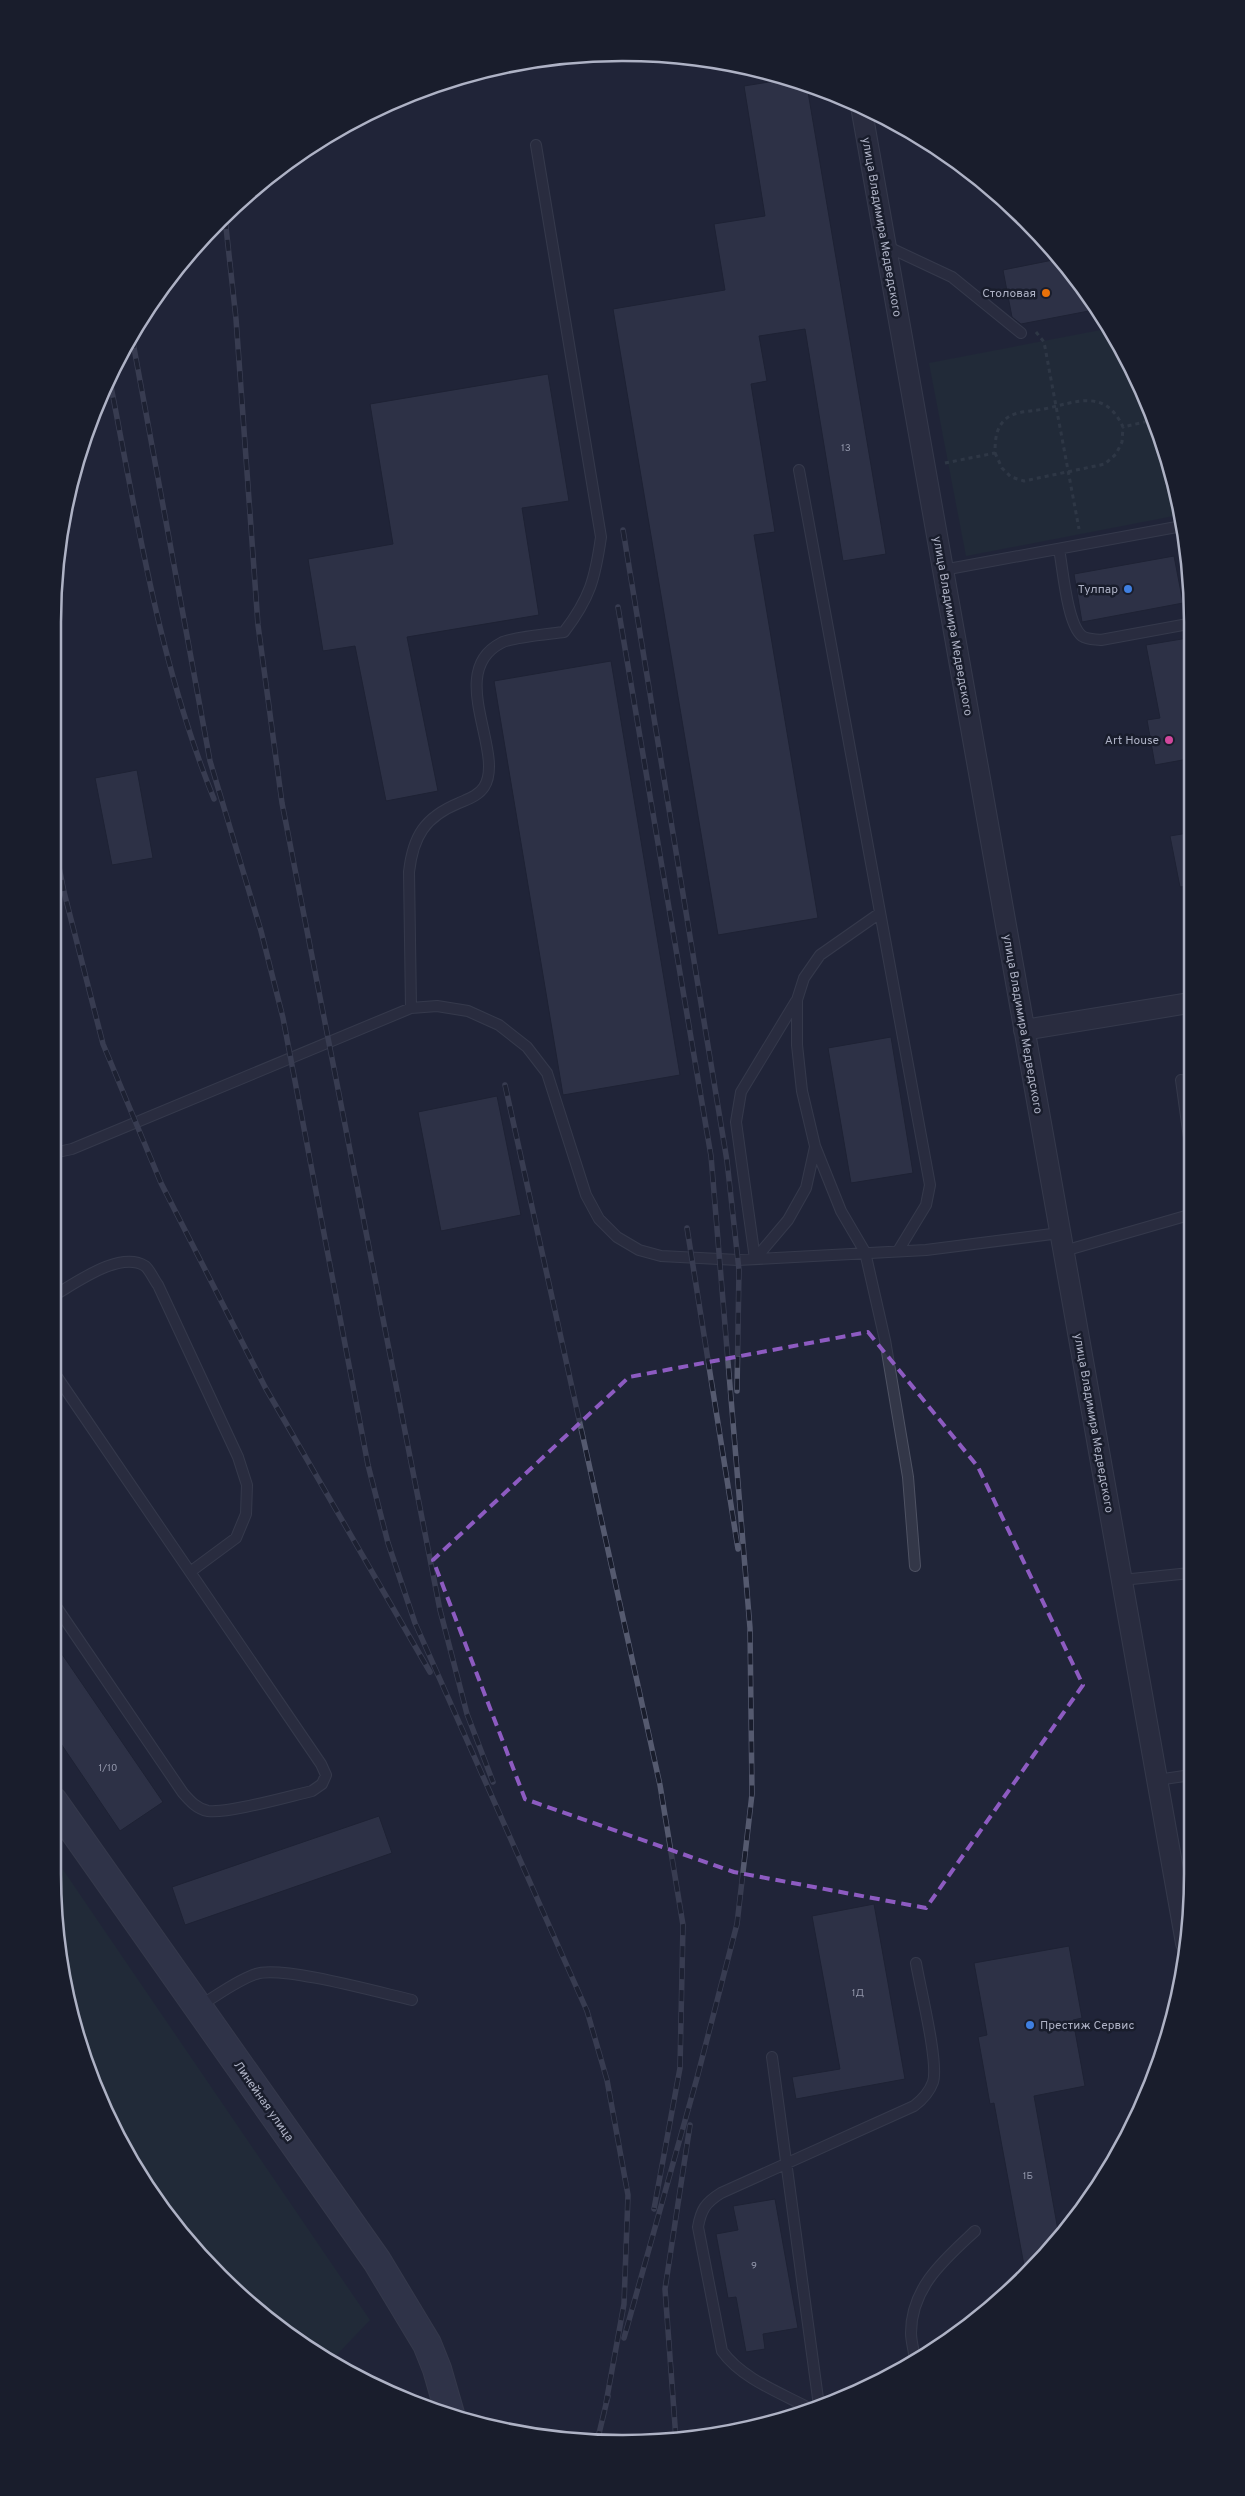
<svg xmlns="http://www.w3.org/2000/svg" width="1245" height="2496" viewBox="0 0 1245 2496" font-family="Overpass,sans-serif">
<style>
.green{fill:#223139}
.building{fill:#3c4258;stroke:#1b1f2f}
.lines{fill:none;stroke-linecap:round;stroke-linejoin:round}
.lane-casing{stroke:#4e5263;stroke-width:12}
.street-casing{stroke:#4e5263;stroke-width:22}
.secondary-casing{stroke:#4e5263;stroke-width:30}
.path{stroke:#3f4e56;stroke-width:3;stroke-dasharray:4 4;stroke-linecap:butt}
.lane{stroke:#333748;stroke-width:10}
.street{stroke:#333748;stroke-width:20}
.secondary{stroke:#41455b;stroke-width:28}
.rail-casing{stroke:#555a6f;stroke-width:5.5}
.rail{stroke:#191d2c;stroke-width:4;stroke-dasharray:11;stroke-linecap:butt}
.marked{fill:none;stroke:#8d5bc1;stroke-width:4;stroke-dasharray:10 6;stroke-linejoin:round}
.food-dot{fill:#e8710a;stroke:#191d2c;stroke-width:2}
.shop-dot{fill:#3f7fe0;stroke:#191d2c;stroke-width:2}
.hotel-dot{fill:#d1479c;stroke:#191d2c;stroke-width:2}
.labels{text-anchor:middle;stroke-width:5;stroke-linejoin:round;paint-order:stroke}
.number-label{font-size:10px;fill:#9296aa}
.street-label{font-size:12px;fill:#aeb2c5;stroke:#191d2c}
.poi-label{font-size:12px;fill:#aeb2c5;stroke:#191d2c;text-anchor:end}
.rim{fill:none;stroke:#aeb2c5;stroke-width:2.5}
</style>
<rect width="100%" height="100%" fill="#202538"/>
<!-- green -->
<path class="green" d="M1106 329 1149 405 1179 515 966 556 929 363Z
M53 1855 370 2320 330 2362 246 2302 170 2221 129 2158 83 2057 63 1984Z"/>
<!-- building -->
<path class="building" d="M788 79 807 86 886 554 843 561 805 329 759 336 767 381 751 384 775 532 754 535 818 918 718 935 613 309 725 290 714 224 765 216 744 86Z
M1058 259 1075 276 1094 310 1021 324 1012 317 1003 270Z
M548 374 569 501 522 508 539 615 407 637 438 791 386 801 355 646 323 651 308 559 393 544 370 404Z
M1174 556 1183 603 1082 622 1074 574Z
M1188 638V759L1155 765 1147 720 1160 718 1146 645Z
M611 661 680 1075 563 1095 494 681Z
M137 770 153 858 112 865 95 778Z
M1188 833 1189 886 1180 887 1170 836Z
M891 1037 913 1173 851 1183 828 1048Z
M497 1096 521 1215 441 1231 418 1112Z
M53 1641 163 1802 120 1831 53 1732Z
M379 1816 392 1853 185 1925 172 1887Z
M874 1904 905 2079 796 2099 792 2077 840 2069 812 1916Z
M1069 1946 1082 2018 1073 2020 1085 2086 1034 2096 1059 2236 1026 2276 994 2103 990 2104 978 2037 987 2035 974 1963Z
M775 2199 798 2328 763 2334 765 2349 746 2352 736 2297 728 2298 716 2234 738 2230 733 2206Z"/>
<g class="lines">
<defs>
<path id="lane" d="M886 246 952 277 1021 333
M799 470 930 1185 926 1205 898 1251
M1059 549C1063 569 1067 624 1082 636 1088 640 1095 639 1101 640L1188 624
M943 570 1182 526
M880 913 820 955 804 978 797 1000V1045L802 1091 815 1146 841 1211 865 1252 885 1340 908 1477 915 1566
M796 1001 741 1092 736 1122 755 1259 788 1220 806 1188 815 1147
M411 1008 409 872C413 836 425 817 459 803 468 799 478 796 484 787 506 753 445 672 501 643 512 637 550 634 564 632 590 598 595 579 601 537L536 145
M1181 1080 1189 1138
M53 1153 72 1149 411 1008 437 1006 468 1011 499 1025 527 1047 547 1073 586 1195 599 1219 617 1237 639 1250 661 1256 738 1260 926 1250 1060 1233
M1064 1251 1189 1215
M53 1296C76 1283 120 1250 145 1266 150 1270 154 1280 158 1285L238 1457 247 1485 246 1514 236 1538 190 1572
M1122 1580 1190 1573
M53 1602 183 1793C190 1801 197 1809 208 1811 227 1814 290 1796 312 1791L322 1784 326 1775 321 1764 53 1371
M1157 1780 1191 1775
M199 2006C217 1996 237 1980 256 1974 281 1965 381 1993 412 2000
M772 2057 819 2406
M915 2360C914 2351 911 2341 911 2333 911 2287 945 2259 975 2231
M811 2409C781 2393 742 2379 722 2351L698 2227C701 2210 705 2203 721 2193L914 2106C922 2100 929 2093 933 2082 939 2063 920 1987 916 1963"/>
<path id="street" d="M861 106 1186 1943
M1024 1030 1189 1003"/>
<path id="secondary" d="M53 1801 377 2261 427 2344 437 2369 450 2414"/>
</defs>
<!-- lane casing -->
<use href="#lane" class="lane-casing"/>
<!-- street casing -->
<use href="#street" class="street-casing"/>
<!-- secondary casing -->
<use href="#secondary" class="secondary-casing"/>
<!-- path -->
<path class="path" d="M1036 332 1044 342 1079 529
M995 453 1002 468 1011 477 1024 481 1105 464 1116 454 1122 442 1123 427
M945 463 995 453C995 439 996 424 1010 416 1019 411 1034 411 1044 409 1077 402 1105 388 1123 427L1153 420"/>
<!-- lane -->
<use href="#lane" class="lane"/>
<!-- street -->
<use href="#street" class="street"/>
<!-- secondary -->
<use href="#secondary" class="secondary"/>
<defs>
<path id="rail" d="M225 218 236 319 258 625 282 803 440 1610 467 1714 493 1782
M132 337 210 761 261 931 283 1018 368 1465 388 1543 415 1623 587 2011 607 2080 628 2195 624 2304 606 2403
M109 376C137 519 159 663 214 799
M623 530 727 1161 739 1270 737 1391
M618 607 711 1156 750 1628 752 1794 737 1924 697 2078 624 2338
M53 837 64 892 103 1044 161 1183 265 1387 430 1672
M505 1085 660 1785 683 1925 680 2068 654 2209
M687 1228 738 1549
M676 2439 665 2289 690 2125
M597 2442 608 2396"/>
</defs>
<!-- rail casing -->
<use href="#rail" class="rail-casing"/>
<!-- rail -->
<use href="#rail" class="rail"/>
</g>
<!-- marked area -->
<path d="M0 0H1245V2496H0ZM868 1332 978 1467 1083 1685 926 1908 734 1872 525 1799 433 1560 629 1377Z" fill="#202538" fill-opacity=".55" fill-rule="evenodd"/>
<path class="marked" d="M868 1332 978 1467 1083 1685 926 1908 734 1872 525 1799 433 1560 629 1377Z"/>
<!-- markers -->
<circle class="food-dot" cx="1046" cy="293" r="5"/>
<g class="shop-dot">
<circle cx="1128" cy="589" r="5"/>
<circle cx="1030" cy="2025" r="5"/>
</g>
<circle class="hotel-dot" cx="1169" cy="740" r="5"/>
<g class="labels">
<!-- number labels -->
<g class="number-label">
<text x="846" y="451">13</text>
<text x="108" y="1771">1/10</text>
<text x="858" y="1996">1Д</text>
<text x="1028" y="2179">1Б</text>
<text x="754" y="2269">9</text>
</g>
<!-- street labels -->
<g class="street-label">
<text transform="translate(882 227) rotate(80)" y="4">улица Владимира Медведского</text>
<text transform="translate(953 626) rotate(80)" y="4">улица Владимира Медведского</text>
<text transform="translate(1023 1024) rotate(80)" y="4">улица Владимира Медведского</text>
<text transform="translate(1094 1423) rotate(80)" y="4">улица Владимира Медведского</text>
<text transform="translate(264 2101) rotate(55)" y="4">Линейная улица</text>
</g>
<!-- poi labels -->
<g class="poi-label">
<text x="1036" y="297">Столовая</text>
<text x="1118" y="593">Тулпар</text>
<text x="1159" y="744">Art House</text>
<text x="1040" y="2029" text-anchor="start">Престиж Сервис</text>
</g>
</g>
<!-- crop -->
<path d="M0 0H1245V2496H0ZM622 61H623A561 561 0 0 1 1184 622V1874A561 561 0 0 1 623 2435H622A561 561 0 0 1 61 1874V622A561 561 0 0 1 622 61Z" fill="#191d2c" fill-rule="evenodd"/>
<path class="rim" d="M622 61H623A561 561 0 0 1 1184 622V1874A561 561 0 0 1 623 2435H622A561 561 0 0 1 61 1874V622A561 561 0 0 1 622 61Z"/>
</svg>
